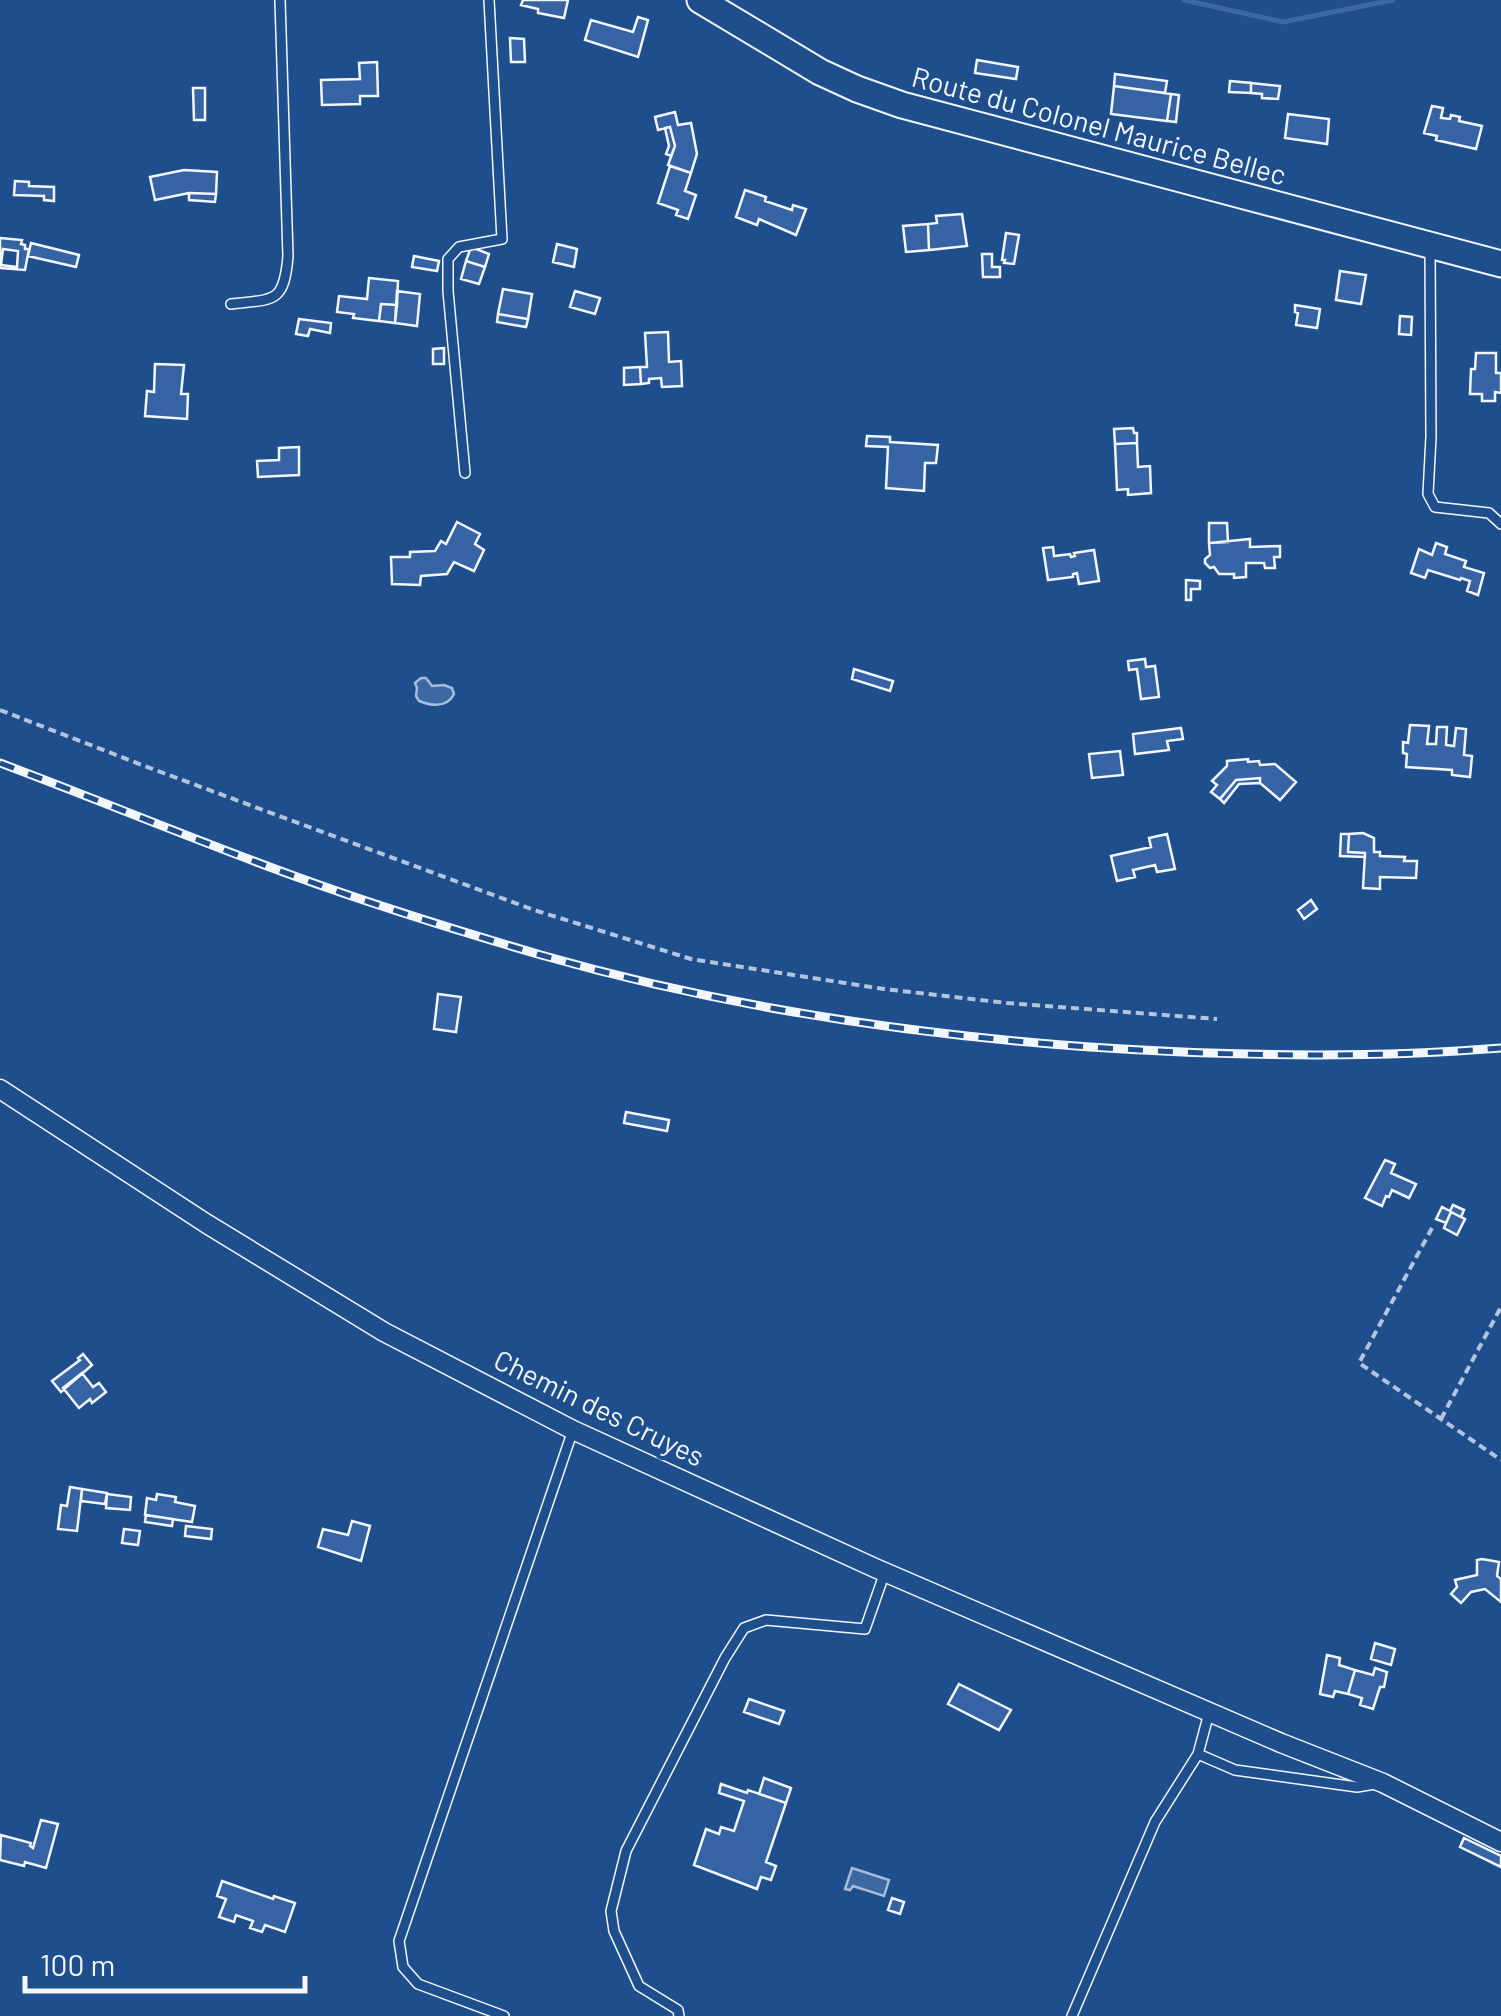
<svg xmlns="http://www.w3.org/2000/svg" width="1501" height="2016" viewBox="0 0 1501 2016" font-family="Barlow,sans-serif">
<style>
.water{fill:#3b69a3;stroke:#a8bbd7;stroke-width:2.5}
.lines{fill:none;stroke-linecap:round;stroke-linejoin:round}
.stream{stroke:#3b69a3;stroke-width:5}
.building{fill:#3563a3;stroke:#f2f6ff;stroke-width:2.5;fill-rule:evenodd}
.lane-casing{stroke:#f2f6ff;stroke-width:12}
.street-casing{stroke:#f2f6ff;stroke-width:21}
.secondary-casing{stroke:#f2f6ff;stroke-width:29}
.path{stroke:#b3c4dc;stroke-width:4;stroke-dasharray:8 5;stroke-linecap:butt}
.lane{stroke:#1f4e8c;stroke-width:9}
.street{stroke:#1f4e8c;stroke-width:18}
.secondary{stroke:#1f4e8c;stroke-width:25}
.rail-casing{stroke:#f2f6ff;stroke-width:9}
.rail{stroke:#1f4e8c;stroke-width:5;stroke-dasharray:15;stroke-linecap:butt}
.labels{text-anchor:middle;stroke-width:8;stroke-linejoin:round;paint-order:stroke}
.street-label{font-size:28px;fill:#f2f6ff;stroke:#1f4e8c}
</style>
<rect width="100%" height="100%" fill="#1f4e8c"/>
<!-- water -->
<path class="water" d="M421 678H426L432 686 444 685 452 688 454 694C447 708 432 706 419 701L416 696 417 688 415 683Z
M852 1868 889 1880 884 1896 853 1886 850 1890 845 1889Z"/>
<g class="lines">
<!-- stream -->
<path class="stream" d="M1184 0 1283 22 1393 0"/>
</g>
<!-- building -->
<path class="building" d="M523 0H568L564 18 538 13V9L521 5Z
M638 17 648 20 638 57 585 40 591 20 633 32Z
M510 38 524 39 525 62H511Z
M977 60 1018 67 1016 79 975 73Z
M377 62 378 96H360V104L322 105 321 80 360 79 359 63Z
M1115 74 1167 81 1165 93 1114 86Z
M1230 81 1251 83V93L1229 92Z
M1251 83 1280 86 1278 99 1262 98V94L1251 93Z
M1114 86 1171 94 1167 121 1111 114Z
M193 88H205V120H194Z
M1171 94 1179 95 1176 122 1167 121Z
M1432 106 1443 108 1441 118 1450 119 1451 115 1460 117 1459 121 1482 126 1476 149 1436 140 1437 136 1424 133Z
M675 112 678 125 691 123 697 154 691 173 668 165 675 146 670 127 658 130 655 117Z
M1288 114 1329 119 1327 144 1285 138Z
M670 127 675 146 671 156 666 154 669 146 665 128Z
M670 166 691 173 685 191 696 195 688 219 676 215 678 210 658 203Z
M184 170 217 172 216 194 189 193 155 200 150 177Z
M15 181 29 182V186L54 187V201L44 200V196L14 195Z
M745 190 766 197 765 201 792 210 793 205 806 209 796 235 759 219 757 225 736 217Z
M189 193 216 194 215 202 189 200Z
M962 214 967 246 929 250 928 224 937 223 936 216Z
M928 224 929 250 906 252 903 226Z
M1006 233 1019 235 1014 264 1004 263 1005 260H1002Z
M0 238 22 240 21 244 25 245V249H29L25 270 0 268ZM3 249 18 251 17 267 1 265Z
M31 243 79 255 76 267 28 256Z
M557 244 577 249 574 267 553 262Z
M471 247 489 254 485 267 466 261Z
M982 254H992V267H1000V277H983Z
M414 256 439 261 437 271 412 267Z
M466 261 485 267 479 284 461 279Z
M1340 271 1366 275 1361 304 1336 300Z
M369 278 398 281 397 305 381 304 379 321 353 318 354 314 337 312 339 296 367 299Z
M503 289 532 294 528 319 498 314Z
M397 291 420 294 417 326 395 323Z
M575 291 600 298 595 314 570 307Z
M381 304 397 305 395 323 379 321Z
M1295 305 1320 309 1317 328 1296 325 1298 313 1295 312Z
M498 314 528 319 526 327 497 322Z
M1400 316 1412 317 1411 335 1399 334Z
M299 319 331 323 330 333 310 329 308 336 296 334Z
M668 332 669 362 681 361 682 386 662 387 661 378 649 379V383L641 384 640 367H647L645 333Z
M444 348V364H433V349Z
M1476 353H1496V373H1501V393L1495 392V401H1482V394H1470L1471 369H1475Z
M155 364 184 365 181 394H188L187 419 145 416 147 391 154 392Z
M640 367 641 384 624 385V368Z
M1133 428 1134 433H1137V443L1115 444 1114 429Z
M867 436 890 437V442L938 445 936 463H925L924 491 886 488 888 447 866 446Z
M1137 443 1138 467 1150 466 1151 493 1128 495V489L1117 490 1115 444Z
M299 447V475L258 477 257 461 279 460V448Z
M457 522 480 534 475 544 484 550 474 571 454 562 447 574 421 576 420 585 392 584 391 557H410V552L435 551 441 541 446 544Z
M1209 523H1227L1228 542 1209 543Z
M1250 539V547L1280 546V557H1274L1275 568H1265L1264 563H1246V577L1234 578V574H1219L1214 567 1210 568 1205 563V559L1210 555 1209 543Z
M1436 543 1447 547 1445 554 1466 561 1464 567 1484 573 1478 595 1467 591 1470 581 1461 578 1460 580 1428 570 1425 578 1411 573 1419 549 1432 555Z
M1053 547 1054 556 1070 554 1071 557 1075 556 1074 553 1094 550 1099 581 1079 584 1077 573 1073 574V577L1048 580 1043 548Z
M1186 580 1200 581V589H1191V600H1186Z
M1145 659 1146 667 1155 666 1159 697 1141 699 1137 669 1129 670 1128 661Z
M854 669 893 681 890 691 852 679Z
M1410 725 1429 726 1427 744H1436L1437 727H1447L1446 745 1454 746 1456 728 1466 729 1464 755 1472 756 1470 777 1452 775V770L1406 767 1407 754 1403 753V742L1408 743Z
M1181 728 1183 739 1167 741 1169 750 1135 754 1133 734Z
M1120 751 1123 775 1092 778 1089 754Z
M1248 759V762L1259 761 1260 765 1275 764 1296 782 1280 800 1260 783V778L1236 780 1220 799 1211 792 1217 785 1212 781 1227 766V761Z
M1260 778V783L1239 784 1224 803 1220 799 1236 780Z
M1363 833 1374 838V852H1380V856L1405 857 1404 861H1417L1416 878 1380 877V889L1363 888 1365 853 1348 852 1349 834Z
M1167 834 1175 869 1157 872 1155 865 1133 870 1135 877 1117 881 1111 856 1151 847 1149 838Z
M1341 834H1349L1348 852 1365 853V857L1340 856Z
M1311 900 1317 909 1304 919 1298 910Z
M438 994 461 997 456 1032 434 1029Z
M626 1112 669 1120 667 1131 624 1123Z
M1385 1160 1395 1164 1391 1173 1416 1184 1409 1198 1392 1190 1389 1197 1386 1196 1382 1206 1365 1198Z
M1453 1205 1464 1210 1461 1217 1451 1212 1446 1223 1436 1219 1442 1207 1450 1211Z
M1451 1212 1465 1219 1457 1235 1444 1228Z
M83 1354 92 1365 61 1392 52 1381 80 1360 78 1358Z
M82 1373 93 1387 99 1383 106 1392 92 1403 90 1399 79 1408 63 1388Z
M70 1487 82 1489 77 1531 58 1529 61 1505 67 1506Z
M82 1489 107 1493 105 1504 81 1501Z
M107 1494 131 1497 130 1510 106 1508Z
M157 1494 176 1497 175 1502 195 1506 192 1522 145 1515 147 1498 156 1500Z
M146 1515 173 1519 172 1526 145 1522Z
M352 1521 370 1526 361 1561 318 1547 323 1529 348 1535Z
M186 1526 212 1529 211 1539 185 1536Z
M124 1529 140 1531 138 1545 122 1543Z
M1482 1559 1499 1562 1497 1576 1501 1579V1602L1485 1589 1471 1592 1461 1603 1451 1594 1457 1587 1455 1580 1477 1575V1560Z
M1375 1643 1395 1649 1391 1665 1371 1659Z
M1327 1655 1340 1658 1339 1665 1355 1670 1348 1694 1335 1691 1333 1697 1320 1694Z
M1375 1668 1387 1672 1384 1687H1380L1373 1709 1360 1705 1362 1698 1348 1694 1355 1670 1373 1675Z
M959 1684 1011 1710 999 1730 948 1704Z
M749 1699 784 1711 779 1724 744 1712Z
M764 1778 791 1788 786 1803 759 1794Z
M721 1784 747 1793 748 1790 786 1803 766 1862 776 1866 771 1880 761 1877 757 1889 694 1865 706 1829 719 1834 721 1827 734 1831 744 1801 719 1793Z
M41 1820 58 1824 46 1868 25 1862 24 1866 0 1860 1 1835 31 1843 30 1846 33 1848Z
M1464 1838 1501 1856V1867L1460 1847Z
M222 1881 273 1899 274 1896 295 1903 285 1932 265 1925 262 1932 250 1928 253 1921 236 1915 234 1922 219 1917 226 1899 217 1896Z
M892 1898 904 1902 900 1914 888 1910Z"/>
<g class="lines">
<defs>
<path id="lane" d="M1430 248 1431 437 1428 494 1435 507 1489 513 1501 524
M231 304C274 299 284 304 288 256L280 0
M465 473 448 291V259L459 247 502 239 489 0
M1209 1713 1198 1754 1235 1770 1357 1787 1375 1784
M504 2016 418 1984 403 1967 399 1941 573 1430
M679 2016 678 2010 639 1986 614 1931 611 1911 626 1851 725 1658 744 1628 766 1620 865 1629 885 1572
M1072 2016 1155 1822 1198 1754"/>
<path id="street" d="M0 1089 207 1224 384 1332 573 1430 875 1568 1281 1743 1383 1783 1501 1842"/>
<path id="secondary" d="M700 0 820 72 857 89 902 105 1501 264"/>
</defs>
<!-- lane casing -->
<use href="#lane" class="lane-casing"/>
<!-- street casing -->
<use href="#street" class="street-casing"/>
<!-- secondary casing -->
<use href="#secondary" class="secondary-casing"/>
<!-- path -->
<path class="path" d="M0 710 155 770 534 910 691 959 884 989 1007 1003 1217 1019
M1432 1228 1359 1363 1501 1460
M1441 1419 1501 1307"/>
<!-- lane -->
<use href="#lane" class="lane"/>
<!-- street -->
<use href="#street" class="street"/>
<!-- secondary -->
<use href="#secondary" class="secondary"/>
<defs>
<path id="rail" d="M0 763C99 800 197 841 297 877 377 906 459 931 541 955 720 1006 905 1034 1090 1047 1227 1056 1364 1059 1501 1048"/>
</defs>
<!-- rail casing -->
<use href="#rail" class="rail-casing"/>
<!-- rail -->
<use href="#rail" class="rail"/>
</g>
<g class="labels">
<!-- street labels -->
<g class="street-label">
<text transform="translate(1099 126) rotate(15)" y="10">Route du Colonel Maurice Bellec</text>
<text transform="translate(599 1408) rotate(26)" y="10">Chemin des Cruyes</text>
</g>
</g>
<!-- scale -->
<path d="M25 1976v15h280v-15" fill="none" stroke="#f2f6ff" stroke-width="5"/>
<text x="40" y="1976" font-size="30" fill="#f2f6ff" stroke="#1f4e8c" stroke-width="8" paint-order="stroke">100 m</text>
</svg>
